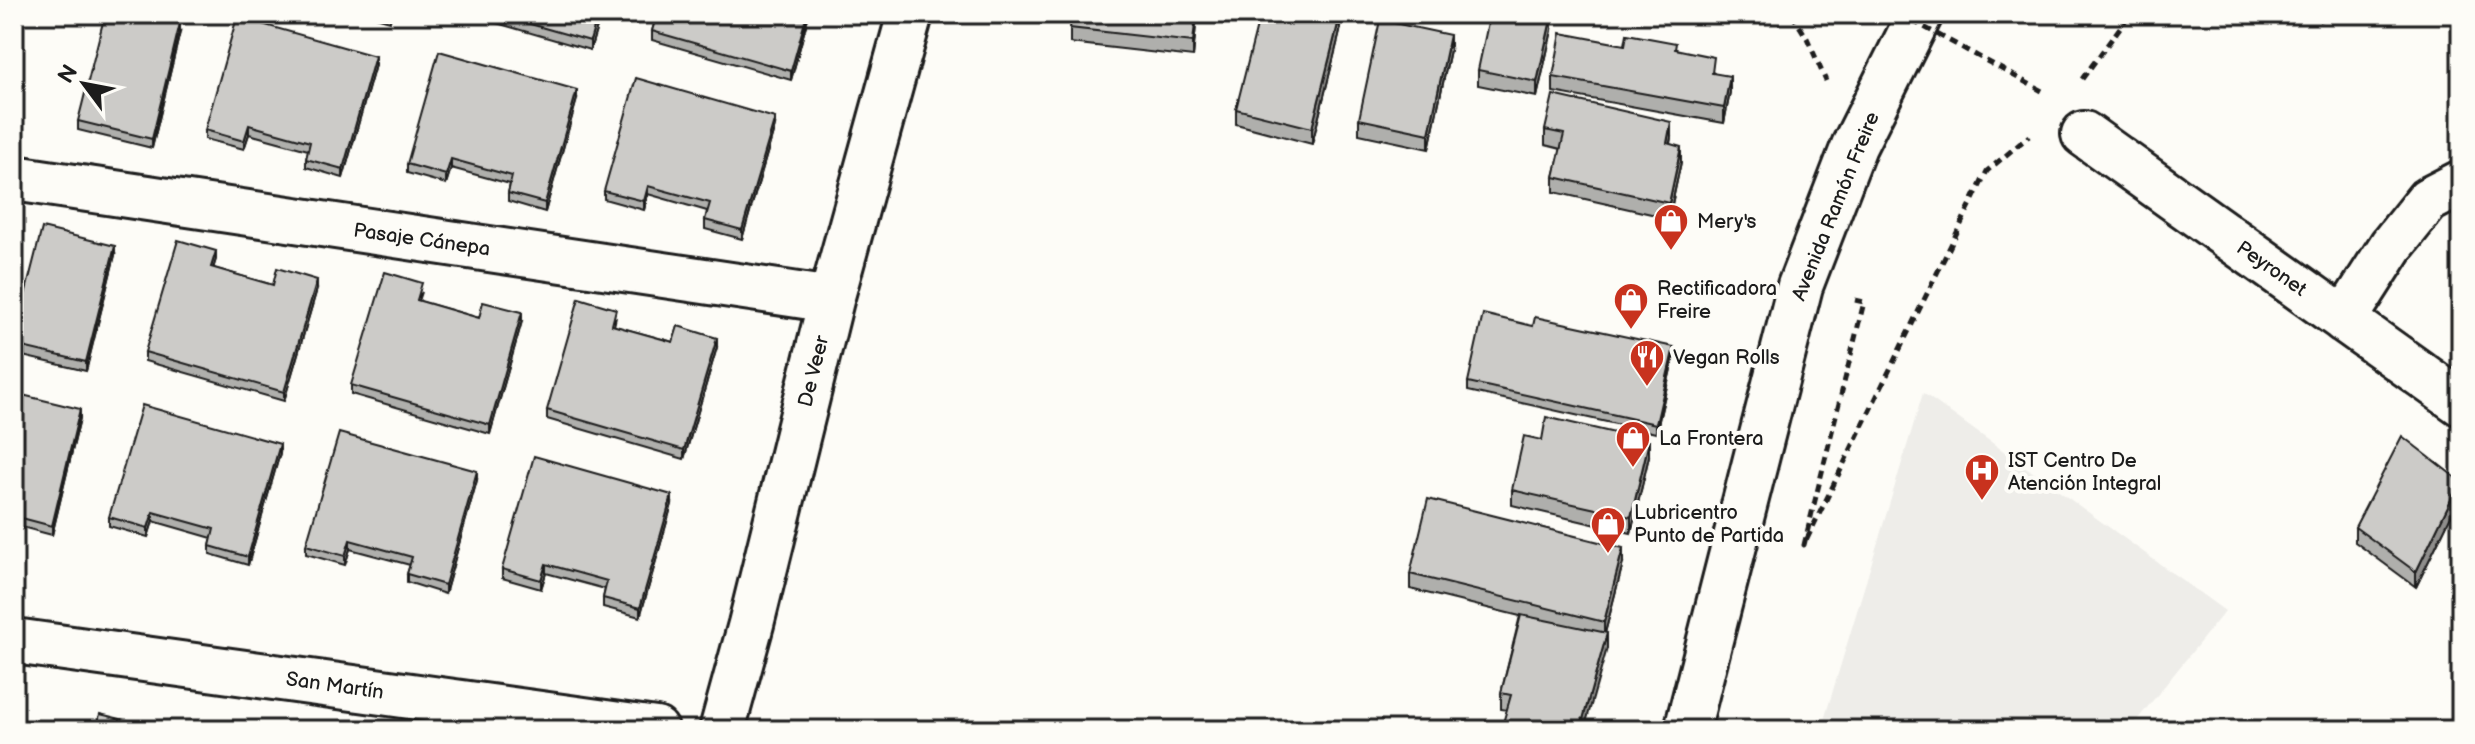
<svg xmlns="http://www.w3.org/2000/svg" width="2475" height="744" viewBox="0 0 2475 744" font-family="'Balsamiq Sans',sans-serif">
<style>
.built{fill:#eeede9}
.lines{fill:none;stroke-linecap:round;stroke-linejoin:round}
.minor-casing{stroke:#1c1c1c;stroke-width:50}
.primary-casing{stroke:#1c1c1c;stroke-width:50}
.path{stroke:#1c1c1c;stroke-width:5;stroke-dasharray:8 6;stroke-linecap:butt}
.minor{stroke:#fdfcf7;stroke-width:44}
.primary{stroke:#fdfcf7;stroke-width:44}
.path-bridge{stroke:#1c1c1c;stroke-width:5;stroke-dasharray:8 6;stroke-linecap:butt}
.wall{fill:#afafac;stroke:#1c1c1c;stroke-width:2}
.shaded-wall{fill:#8f8e8c;stroke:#1c1c1c;stroke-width:2}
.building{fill:#cccbc8;stroke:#1c1c1c;stroke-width:2}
.labels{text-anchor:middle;stroke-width:8;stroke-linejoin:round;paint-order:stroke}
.street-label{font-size:20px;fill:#1c1c1c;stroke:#fdfcf7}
.poi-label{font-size:20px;fill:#1c1c1c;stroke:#fdfcf7;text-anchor:start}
</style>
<rect width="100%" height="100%" fill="#fdfcf7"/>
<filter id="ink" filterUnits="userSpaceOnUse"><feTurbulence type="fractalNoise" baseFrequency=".0125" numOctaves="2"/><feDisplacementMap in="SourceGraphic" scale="16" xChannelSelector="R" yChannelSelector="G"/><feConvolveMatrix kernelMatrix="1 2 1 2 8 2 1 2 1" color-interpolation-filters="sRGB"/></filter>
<g filter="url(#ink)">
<!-- built -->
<path class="built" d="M1923 393 2225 611 2129 730H1821Z"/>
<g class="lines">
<defs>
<path id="minor" d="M2084 134 2461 403
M14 178 831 300
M2344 320 2392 245 2428 200 2461 183
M14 641 656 730
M722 730 751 624 831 300 910 14"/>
<path id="primary" d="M1687 730 1800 286 1854 146 1920 14"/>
</defs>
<!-- minor casing -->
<use href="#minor" class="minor-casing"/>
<!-- primary casing -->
<use href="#primary" class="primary-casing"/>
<!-- path -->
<path class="path" d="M1792 14 1807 38 1826 81
M2082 79 2130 14
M1855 300 1864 302 1804 545 1987 171 2029 136"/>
<!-- minor -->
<use href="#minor" class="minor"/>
<!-- primary -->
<use href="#primary" class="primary"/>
<!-- path-bridge -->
<path class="path-bridge" d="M1900 14 2042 91"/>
</g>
<!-- wall -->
<path class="wall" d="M365 14H392L390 21Z
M465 14H601L590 50Z
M657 14H809L791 80 652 40V31Z
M1197 14 1193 57 1070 43V28Z
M1552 30 1537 97 1478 85V70Z
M180 32 152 148 78 130V121Z
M1340 32 1312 144 1236 124V109Z
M1625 45 1676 49 1714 73 1730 92 1724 123 1553 92V77Z
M1450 50 1429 149 1359 134V119Z
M375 65 343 178 306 167V159L308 150 249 134 244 149 205 139V130Z
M577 99 545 212 508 201V193L510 184 451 168 446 184 407 173V164Z
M775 126 742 239 705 229V220L707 211 648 194 644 210 604 199V191Z
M1545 130 1671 137 1670 144 1681 162 1669 218 1554 192V177L1561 149 1545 145Z
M115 255 86 371 14 354V338Z
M216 259 213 268 273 285 317 289 284 401 145 361V352Z
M422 292 419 301 479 318 522 321 490 434 351 394V385Z
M616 317 614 326 673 342 717 347 684 459 547 419V410Z
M1674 356 1656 433 1468 391V382Z
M14 393 80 418 52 535 14 525Z
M1542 440 1649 456 1631 533 1512 505V490Z
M280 453 248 565 210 554V546L212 538 153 521 148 537 109 526V517Z
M477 480 445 594 407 582V574L410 565 350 549 345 565 306 554V545Z
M2460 497 2416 587 2355 542V527Z
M672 504 640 617 603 607V598L605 589 546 573 541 589 502 578V569Z
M1623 563 1605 633 1607 648 1507 710 1501 709V693L1520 616 1410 589V574Z"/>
<!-- shaded-wall -->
<path class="shaded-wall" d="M598 14H601L590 50V41Z
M807 14H809L791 80V71Z
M1196 14H1197L1193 57V42Z
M2320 14H2341L2320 21Z
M1552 15V30L1537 97V82Z
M1340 16V32L1312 144V128Z
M180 23V32L152 148V139Z
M1450 35V50L1429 149V134Z
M375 56V65L343 178V169Z
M1730 76V92L1724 123V108Z
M577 90V99L545 212V203Z
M775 118V126L742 239V230Z
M1671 122V137L1667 158V143Z
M249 125V134L244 149V141Z
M1681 147V162L1669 218V203Z
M451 159V168L446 184V175Z
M648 186V194L644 210V201Z
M115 246V255L86 371V362Z
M216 251V259L211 276V267Z
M317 280V289L284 401V392Z
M522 312V321L490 434V425Z
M717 338V347L684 459V450Z
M1674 347V356L1656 433V424Z
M80 409V418L52 535V526Z
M1649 441V456L1631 533V517Z
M280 444V453L248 565V557Z
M477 471V480L445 594V585Z
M2460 481V497L2416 587V572Z
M672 495V504L640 617V608Z
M153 512V521L148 537V528Z
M350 540V549L345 565V556Z
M1623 548V563L1604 637V622Z
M546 564V573L541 589V580Z
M1607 633V648L1584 730H1580Z"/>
<!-- building -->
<path class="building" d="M105 14H143L180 23 152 139 78 121Z
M495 14H598L590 41Z
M657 14H807L791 71 652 31Z
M1072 14H1196L1193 42 1070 28Z
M1260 14H1331L1340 16 1312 128 1236 109Z
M1490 14 1552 15 1537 82 1478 70Z
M237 17 375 56 343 169 306 159 310 142 249 125 244 141 205 130Z
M1380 20 1450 35 1429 134 1359 119Z
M1561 33 1625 45 1627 34 1676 43 1675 49 1714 57 1712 73 1730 76 1724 108 1553 77Z
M439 51 577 90 545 203 508 193 512 176 451 159 446 175 407 164Z
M636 78 775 118 742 230 705 220 710 203 648 186 644 201 604 191Z
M1553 95 1671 122 1667 143 1681 147 1669 203 1554 177 1564 134 1545 130Z
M42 228 115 246 86 362 14 345V338Z
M178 240 216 251 211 267 273 285 277 268 317 280 284 392 145 352Z
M385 272 422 283 417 300 479 318 483 302 522 312 490 425 351 385Z
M579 298 616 309 612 325 673 342 678 326 717 338 684 450 547 410Z
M1483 314 1533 326 1535 317 1674 347 1656 424 1468 382Z
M14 393 80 409 52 526 14 516Z
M142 405 280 444 248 557 210 546 214 529 153 512 148 528 109 517Z
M1546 417 1649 441 1631 517 1512 490 1524 436 1542 440Z
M339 433 477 471 445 585 407 574 412 557 350 540 345 556 306 545Z
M2402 436 2460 481 2416 572 2355 527Z
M534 456 672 495 640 608 603 598 607 581 546 564 541 580 502 569Z
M1428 499 1623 548 1604 622 1410 574Z
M1521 615 1607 633 1580 730H1501L1511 695 1501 693Z
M100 714 166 730H96Z"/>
</g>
<!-- icons -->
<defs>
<symbol id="shop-pin" viewBox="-11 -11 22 30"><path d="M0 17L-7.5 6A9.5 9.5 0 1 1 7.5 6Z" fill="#c8321e" stroke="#fdfcf7"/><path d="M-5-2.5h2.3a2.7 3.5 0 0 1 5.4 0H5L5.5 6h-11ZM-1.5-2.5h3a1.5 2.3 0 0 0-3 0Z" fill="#fff"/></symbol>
<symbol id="restaurant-pin" viewBox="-11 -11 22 30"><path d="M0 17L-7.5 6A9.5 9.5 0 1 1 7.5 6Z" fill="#c8321e" stroke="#fdfcf7"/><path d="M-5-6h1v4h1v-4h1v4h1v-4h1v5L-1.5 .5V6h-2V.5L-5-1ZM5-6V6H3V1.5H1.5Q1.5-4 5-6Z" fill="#fff"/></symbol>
<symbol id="hospital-pin" viewBox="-11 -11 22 30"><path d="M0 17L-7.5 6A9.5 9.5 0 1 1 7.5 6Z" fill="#c8321e" stroke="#fdfcf7"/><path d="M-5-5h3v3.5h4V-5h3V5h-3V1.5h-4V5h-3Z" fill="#fff"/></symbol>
</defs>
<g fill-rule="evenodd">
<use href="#shop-pin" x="1651" y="201" width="40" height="54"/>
<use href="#shop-pin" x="1611" y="280" width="40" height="54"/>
<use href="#restaurant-pin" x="1627" y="337" width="40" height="54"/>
<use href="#shop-pin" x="1613" y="418" width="40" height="54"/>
<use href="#hospital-pin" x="1962" y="451" width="40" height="54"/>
<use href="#shop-pin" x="1588" y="504" width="40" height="54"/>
</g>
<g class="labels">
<!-- street labels -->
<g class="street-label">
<text transform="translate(1835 206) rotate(-68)" y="7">Avenida Ramón Freire</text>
<text transform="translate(422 239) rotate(8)" y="7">Pasaje Cánepa</text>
<text transform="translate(2272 268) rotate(35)" y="7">Peyronet</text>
<text transform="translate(813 371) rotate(-76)" y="7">De Veer</text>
<text transform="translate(335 685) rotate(8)" y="7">San Martín</text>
</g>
<!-- poi labels -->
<g class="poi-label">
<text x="1697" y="228">Mery's</text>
<text x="1657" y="295">Rectificadora<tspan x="1657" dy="23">Freire</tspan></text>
<text x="1673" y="364">Vegan Rolls</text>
<text x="1659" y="445">La Frontera</text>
<text x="2008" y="467">IST Centro De<tspan x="2008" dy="23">Atención Integral</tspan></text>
<text x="1634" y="519">Lubricentro<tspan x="1634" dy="23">Punto de Partida</tspan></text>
</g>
</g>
<!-- margin -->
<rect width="2475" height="744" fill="none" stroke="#fdfcf7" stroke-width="48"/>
<rect x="24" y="24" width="2427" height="696" fill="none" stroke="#1c1c1c" stroke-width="3" filter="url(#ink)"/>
<!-- north arrow -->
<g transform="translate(84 84) rotate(302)" stroke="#fdfcf7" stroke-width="6" paint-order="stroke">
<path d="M0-6L14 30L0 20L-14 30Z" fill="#1c1c1c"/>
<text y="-12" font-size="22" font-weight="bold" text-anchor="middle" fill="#1c1c1c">N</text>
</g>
</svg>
